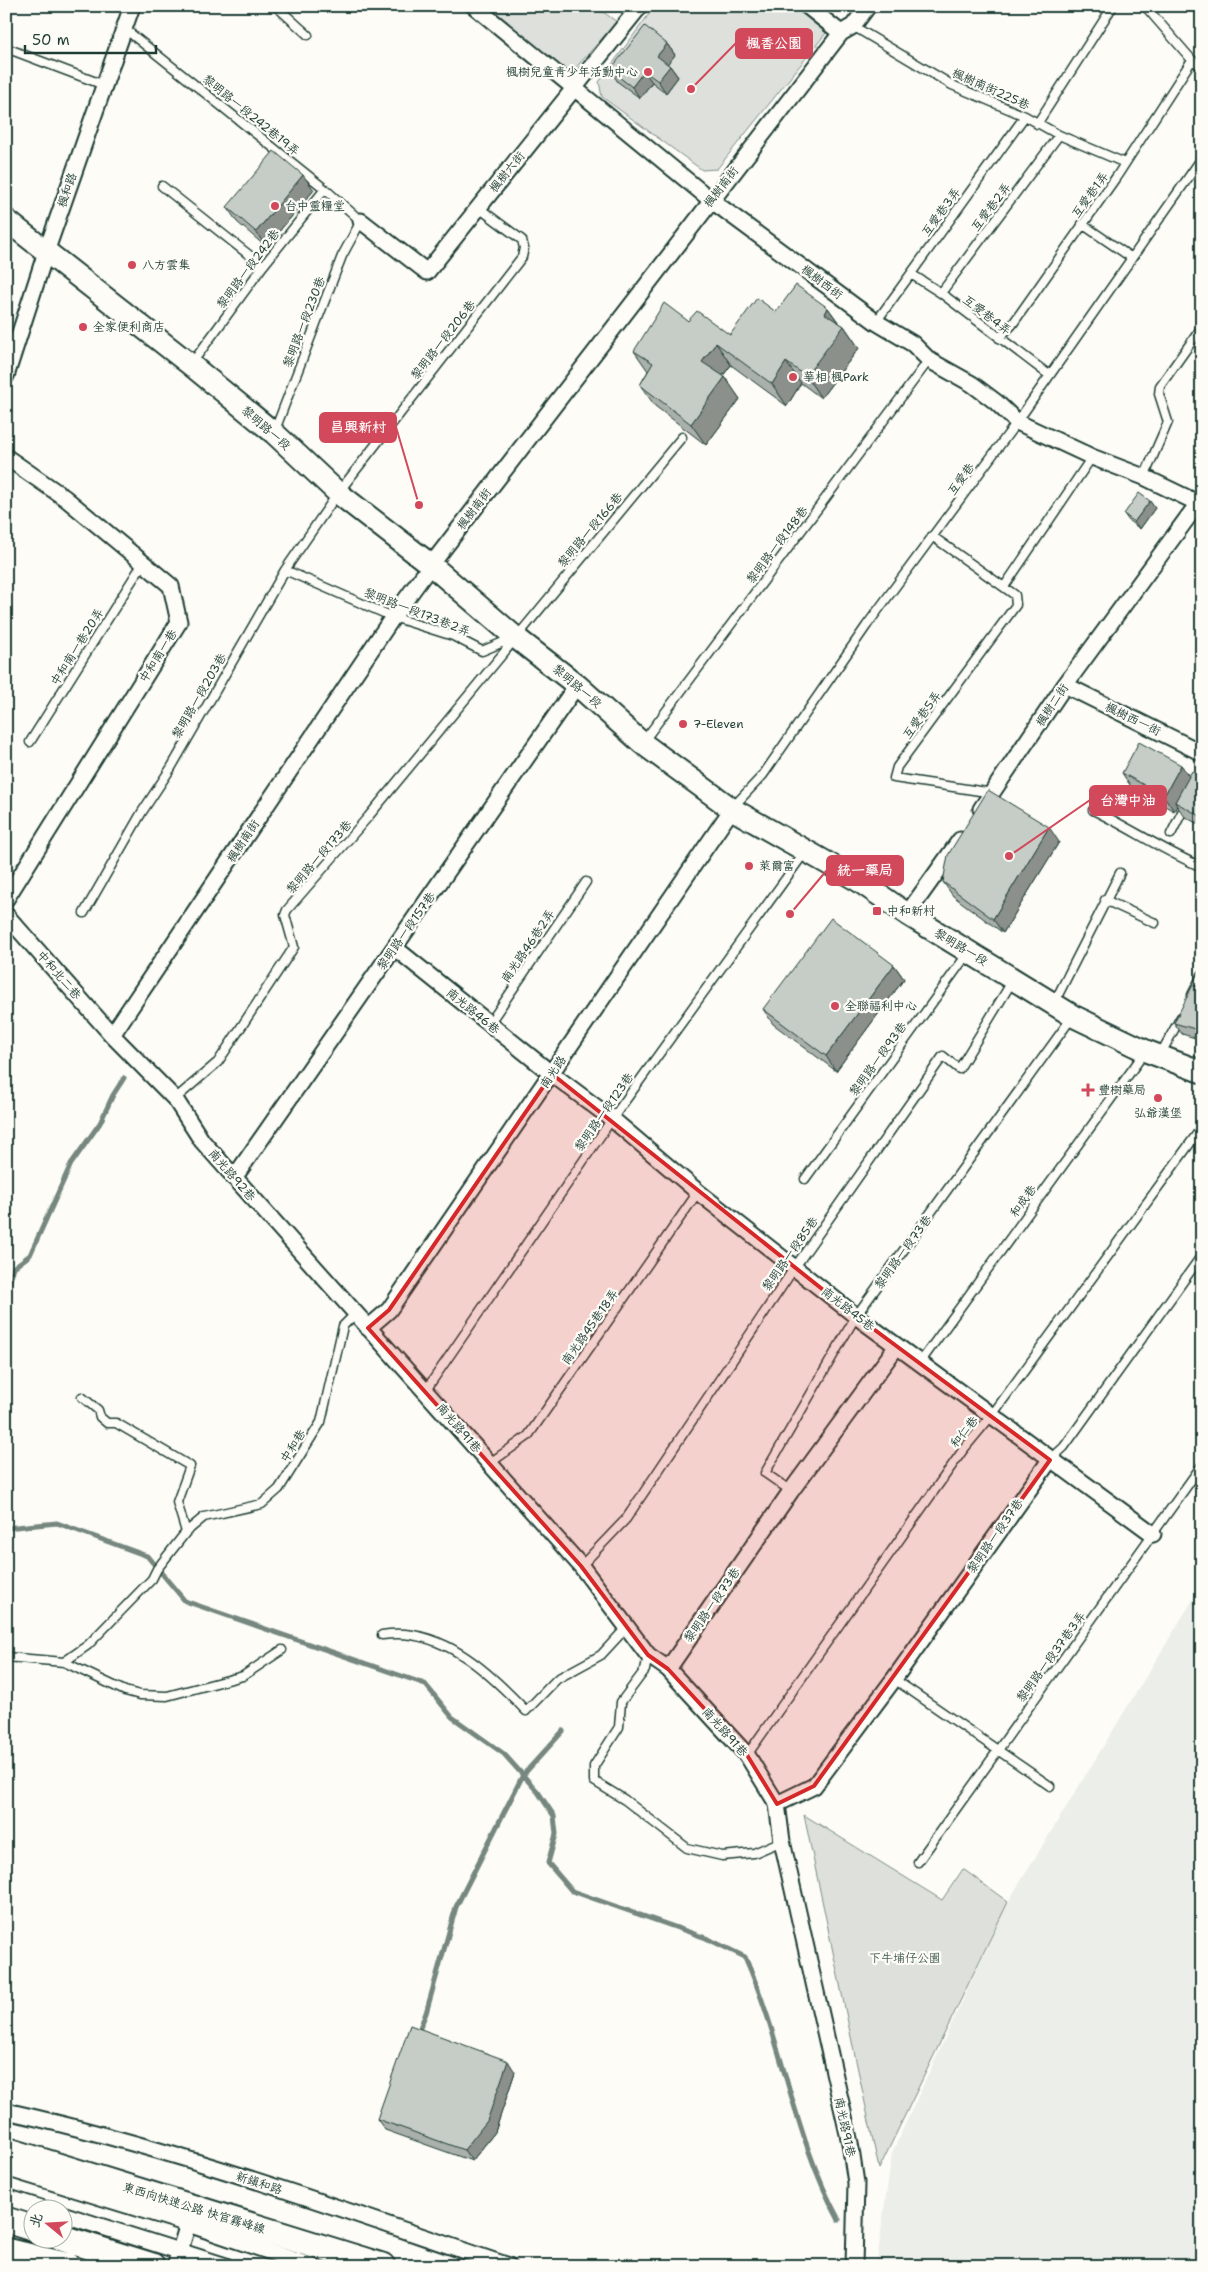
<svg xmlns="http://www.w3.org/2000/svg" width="1208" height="2272" viewBox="0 0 1208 2272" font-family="'Shantell Sans','LXGW WenKai TC',sans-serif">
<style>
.built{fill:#eceee9}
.green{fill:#dde0db;stroke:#7e8e88}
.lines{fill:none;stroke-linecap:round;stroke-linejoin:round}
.stream{stroke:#75877f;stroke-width:5}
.service-casing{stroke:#1f3d34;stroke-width:11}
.minor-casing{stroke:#1f3d34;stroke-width:19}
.secondary-casing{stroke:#1f3d34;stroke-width:25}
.trunk-casing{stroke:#1f3d34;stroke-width:29}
.service{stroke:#fdfcf7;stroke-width:8}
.minor{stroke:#fdfcf7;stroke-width:15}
.secondary{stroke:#fdfcf7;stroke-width:21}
.trunk{stroke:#fdfcf7;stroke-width:25}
.wall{fill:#aab0ab;stroke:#1f3d34}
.shaded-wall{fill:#8b908b;stroke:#1f3d34}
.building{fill:#c6cdc7;stroke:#1f3d34}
.marked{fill:#d62828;fill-opacity:0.2;stroke:#d62828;stroke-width:4;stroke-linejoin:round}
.poi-dot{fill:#d1495b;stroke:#fdfcf7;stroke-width:2}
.labels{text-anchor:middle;stroke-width:4.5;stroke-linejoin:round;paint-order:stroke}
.poi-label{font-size:12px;fill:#1f3d34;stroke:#fdfcf7;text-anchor:start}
.street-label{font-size:12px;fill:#1f3d34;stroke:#fdfcf7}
.park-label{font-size:12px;fill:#455e55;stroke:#fdfcf7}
.leader{fill:none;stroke:#d1495b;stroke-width:2}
.callout-dot{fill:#d1495b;stroke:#fdfcf7;stroke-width:2}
.callout{fill:#d1495b;stroke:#d1495b;stroke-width:2}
.callout-label{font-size:14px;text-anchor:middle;font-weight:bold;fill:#fff}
</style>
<rect width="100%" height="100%" fill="#fdfcf7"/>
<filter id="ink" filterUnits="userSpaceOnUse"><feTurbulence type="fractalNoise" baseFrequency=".02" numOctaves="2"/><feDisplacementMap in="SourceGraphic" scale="10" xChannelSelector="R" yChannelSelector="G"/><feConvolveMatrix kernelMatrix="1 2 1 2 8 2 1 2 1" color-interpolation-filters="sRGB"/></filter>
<g filter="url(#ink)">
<!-- built -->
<path class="built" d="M1202 1585V2266H880L877 2260 892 2153 1008 1902Z"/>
<!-- green -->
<path class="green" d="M477 6H595L617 22 570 74Z
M655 6H793L826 33 717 169 702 170 602 97 599 82Z
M804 1815 942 1900 963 1869 1008 1902 879 2169Z"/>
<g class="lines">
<!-- stream -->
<path class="stream" d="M6 1293 14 1267 30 1255 71 1164 100 1123 113 1095 124 1078
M6 1528 57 1523 147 1556 185 1601 425 1684 452 1717 504 1754 538 1792 554 1816 556 1834 548 1863 572 1891 706 1938 745 1957C783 2042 794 2138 839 2220
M417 2035 426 2013 456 1907 523 1775 563 1731"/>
<defs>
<path id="service" d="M276 6 308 35
M1145 6 1192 60 1202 67
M853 26 952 85 1025 116 1059 135 1125 163
M125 29 325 189 361 221 342 256 275 430
M6 48 104 85
M1037 124 1113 6
M162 186 263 266
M1082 224 1132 258
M911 274 941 293 1049 375
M941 293 1059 135
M876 322 1025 116
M999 338 1012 325 1117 176 1192 60
M192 363 263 266 325 189
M1144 477 1168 422 1159 394 1160 386 1202 327
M932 536 1015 595 1016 605 897 767 894 778 993 793
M285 570 393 617 453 636 482 651 513 638
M1004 587 1092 457
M30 742 143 563
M643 742 929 360
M733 807 763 775 867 625 1017 422 1202 158
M1093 810C1130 828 1164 851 1202 867
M1171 834 1186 804
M1105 900 1155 923
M84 913 142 812 171 768 285 570 338 493 522 257 524 248 522 240 479 208
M1192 995 1202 975
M1054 1003 1120 873
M489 1024 586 882
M1160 1055 1181 1017
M175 1099 218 1062 294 947 285 915 287 910 368 817 682 437
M805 1179 968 953
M919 1364 1145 1052
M426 1390 612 1119 805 852
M82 1397 98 1410 100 1417 107 1423H116L190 1466 177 1502 186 1532
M1050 1460 1064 1447 1202 1255
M490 1463 528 1436 698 1192
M791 1491 765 1473 856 1316 1073 1016
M581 1566 626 1519 795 1267 943 1056 959 1069 1013 980
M382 1635C441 1626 489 1672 526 1711L557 1679 601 1655 626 1628
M648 1655 645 1670 621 1702 619 1727 594 1766V1781L625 1800 687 1848 722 1856 754 1853 782 1841
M6 1657 64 1662 88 1645 152 1579 157 1569 186 1532 204 1517 262 1504 279 1489 321 1422 343 1326 355 1314
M64 1662 125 1691 140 1695 167 1696 243 1676 282 1650
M894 1679 1050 1786
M747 1755 963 1450 992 1415 1202 1127
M918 1862 1202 1465"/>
<path id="minor" d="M474 6 711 200 876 322 913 344 929 360 972 384 996 402 1017 422 1092 457 1144 477 1202 505
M807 6 841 33
M361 221 427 272 640 6
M6 376 46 252 132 6
M6 457 65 498 171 586 179 622 6 899
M1065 685 1202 753
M981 809 1065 685 1202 498
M907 914 960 840
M6 915 112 1035 175 1099 202 1141 581 1566 648 1655 668 1669 747 1755 777 1804 782 1841 850 2143 856 2183 854 2266
M395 948 552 1074 612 1119 698 1192 856 1316 1153 1534
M112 1035 393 617 431 565 841 33 853 26 868 6
M234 1178 577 685
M368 1328 389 1310 732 809
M668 1669 791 1491 897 1346
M777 1804 814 1786 894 1679 1050 1460
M6 2111C177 2149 343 2210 509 2266
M6 2168 188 2224 312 2266
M6 2197 47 2210
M62 2214 226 2266
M175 2266 188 2224"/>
<path id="secondary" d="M6 220 191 365 274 433 338 493 431 565 515 637 577 685 642 743 732 809 859 881 907 914 1073 1016 1146 1051 1202 1072"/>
<path id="trunk" d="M6 2150 382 2266
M6 2220 32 2228
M62 2238 152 2266
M6 2251 68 2266"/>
</defs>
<!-- service casing -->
<use href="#service" class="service-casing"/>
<!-- minor casing -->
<use href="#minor" class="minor-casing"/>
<!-- secondary casing -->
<use href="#secondary" class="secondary-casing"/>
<!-- trunk casing -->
<use href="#trunk" class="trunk-casing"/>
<!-- service -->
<use href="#service" class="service"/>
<!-- minor -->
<use href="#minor" class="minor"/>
<!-- secondary -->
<use href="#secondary" class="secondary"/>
<!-- trunk -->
<use href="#trunk" class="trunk"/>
</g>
<!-- wall -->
<path class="wall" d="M667 44 675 55 667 64 670 66 678 77 666 93 652 82 640 98 618 82 610 70Z
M314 190 266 247 237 222 227 207Z
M828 308 839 323 844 326 859 348 821 398 801 383 787 406 731 365 723 376 740 399 706 445 655 406 640 385 648 371 634 351 688 321 730 335Z
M1155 508 1140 529 1129 521 1124 514Z
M1181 765 1189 776H1202V826L1185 817 1177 806 1174 811 1132 788 1122 773Z
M1059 842 1003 933 953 896 943 882Z
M894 965 904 979 836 1071 773 1024 763 1009Z
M1202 988V1040L1182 1034 1174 1023Z
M515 2072 495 2132 472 2161 385 2130 377 2119Z"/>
<!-- shaded-wall -->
<path class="shaded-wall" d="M667 44 675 55 665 67 657 56Z
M670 66 678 77 666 93 658 81Z
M644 71 652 82 640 98 632 87Z
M303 175 314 190 266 247 256 232Z
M828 308 842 328 844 326 859 348 821 398 806 376 825 314Z
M716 343 731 365 717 383 702 362Z
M786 362 801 383 787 406 772 384Z
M725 377 740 399 706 445 691 424Z
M1150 501 1155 508 1140 529 1134 522Z
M1181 765 1191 779 1175 802 1177 806 1174 811 1164 796Z
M1049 827 1059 842 1003 933 993 919Z
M894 965 904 979 836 1071 826 1056Z
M508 2061 515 2072 495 2132 472 2161 464 2150Z"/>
<!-- building -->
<path class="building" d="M645 26 667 44 657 56 670 66 658 81 644 71 632 87 610 70Z
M274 151 303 175 256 232 227 207Z
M796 285 828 308 825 314 844 326 806 376 786 362 772 384 716 343 702 362 725 377 691 424 640 385 653 363 634 351 664 303 688 321 697 311 730 335 757 298 776 312Z
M1139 493 1150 501 1134 522 1124 514Z
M1139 742 1181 765 1164 796 1122 773Z
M1192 771 1202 776V817L1175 802Z
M988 790 1049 827 993 919 943 882 948 855Z
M831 918 894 965 826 1056 763 1009Z
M1193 985 1202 988V1031L1174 1023Z
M410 2025 508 2061 487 2121 464 2150 377 2119Z"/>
</g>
<!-- marked area -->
<path class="marked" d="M552 1074 856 1316 1050 1460 814 1786 777 1804 747 1755 668 1669 648 1655 581 1566 368 1328 389 1310Z"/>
<!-- markers -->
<g class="poi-dot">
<circle cx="648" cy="72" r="5"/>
<circle cx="275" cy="206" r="5"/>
<circle cx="132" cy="265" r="5"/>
<circle cx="83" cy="327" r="5"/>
<circle cx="793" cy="377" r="5"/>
<circle cx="683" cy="724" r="5"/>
<circle cx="749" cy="866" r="5"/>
<rect x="872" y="906" width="10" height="10" rx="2.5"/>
<circle cx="835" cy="1006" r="5"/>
<path d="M1085.5 1082.5h5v5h5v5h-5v5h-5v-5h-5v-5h5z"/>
<circle cx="1158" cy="1098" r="5"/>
</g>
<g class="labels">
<!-- poi labels -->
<g class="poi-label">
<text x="638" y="76" text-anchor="end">楓樹兒童青少年活動中心</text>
<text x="285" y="210">台中靈糧堂</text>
<text x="142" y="269">八方雲集</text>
<text x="93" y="331">全家便利商店</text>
<text x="803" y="381">華相 楓Park</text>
<text x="693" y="728">7-Eleven</text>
<text x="759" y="870">萊爾富</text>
<text x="887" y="915">中和新村</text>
<text x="845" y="1010">全聯福利中心</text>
<text x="1098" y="1094">豐樹藥局</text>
<text x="1158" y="1117" text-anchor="middle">弘爺漢堡</text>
</g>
<!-- street labels -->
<g class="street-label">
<text transform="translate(991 89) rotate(24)" y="4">楓樹南街225巷</text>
<text transform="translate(251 115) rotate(39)" y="4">黎明路一段242巷19弄</text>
<text transform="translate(507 172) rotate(-51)" y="4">楓樹六街</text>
<text transform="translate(721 187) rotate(-52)" y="4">楓樹南街</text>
<text transform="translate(67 190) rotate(-71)" y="4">楓和路</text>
<text transform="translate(1090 195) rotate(-54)" y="4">互愛巷1弄</text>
<text transform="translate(991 207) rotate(-53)" y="4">互愛巷2弄</text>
<text transform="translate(941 212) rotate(-54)" y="4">互愛巷3弄</text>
<text transform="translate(248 269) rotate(-53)" y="4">黎明路一段242巷</text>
<text transform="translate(822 282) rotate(37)" y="4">楓樹西街</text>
<text transform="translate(987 315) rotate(37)" y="4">互愛巷4弄</text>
<text transform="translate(304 322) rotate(-69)" y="4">黎明路一段230巷</text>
<text transform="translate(443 340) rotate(-52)" y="4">黎明路一段206巷</text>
<text transform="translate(266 428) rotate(41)" y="4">黎明路一段</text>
<text transform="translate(961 479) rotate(-54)" y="4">互愛巷</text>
<text transform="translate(474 509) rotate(-53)" y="4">楓樹南街</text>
<text transform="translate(590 530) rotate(-50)" y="4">黎明路一段166巷</text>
<text transform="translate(777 545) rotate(-53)" y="4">黎明路一段148巷</text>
<text transform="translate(417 612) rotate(21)" y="4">黎明路一段173巷2弄</text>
<text transform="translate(77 647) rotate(-58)" y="4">中和南一巷20弄</text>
<text transform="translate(158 656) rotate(-58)" y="4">中和南一巷</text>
<text transform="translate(577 686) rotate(40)" y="4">黎明路一段</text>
<text transform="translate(199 696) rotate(-60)" y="4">黎明路一段203巷</text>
<text transform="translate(1052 705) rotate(-56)" y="4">楓樹二街</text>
<text transform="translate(922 715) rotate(-54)" y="4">互愛巷5弄</text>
<text transform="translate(1133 719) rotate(26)" y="4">楓樹西一街</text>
<text transform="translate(243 841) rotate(-56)" y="4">楓樹南街</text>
<text transform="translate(319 857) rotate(-49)" y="4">黎明路一段173巷</text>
<text transform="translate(406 931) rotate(-55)" y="4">黎明路一段157巷</text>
<text transform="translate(528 946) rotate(-56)" y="4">南光路46巷2弄</text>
<text transform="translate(961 947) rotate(31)" y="4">黎明路一段</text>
<text transform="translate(59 975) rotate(49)" y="4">中和北二巷</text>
<text transform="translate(473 1011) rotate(39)" y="4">南光路46巷</text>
<text transform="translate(878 1059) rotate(-54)" y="4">黎明路一段93巷</text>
<text transform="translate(553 1072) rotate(-56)" y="4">南光路</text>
<text transform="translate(604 1112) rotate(-55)" y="4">黎明路一段123巷</text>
<text transform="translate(232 1175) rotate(49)" y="4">南光路92巷</text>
<text transform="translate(1023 1201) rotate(-54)" y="4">和成巷</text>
<text transform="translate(903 1252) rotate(-54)" y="4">黎明路一段73巷</text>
<text transform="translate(790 1254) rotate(-55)" y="4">黎明路一段85巷</text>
<text transform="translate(848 1309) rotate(38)" y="4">南光路45巷</text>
<text transform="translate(590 1327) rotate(-55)" y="4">南光路45巷18弄</text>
<text transform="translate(459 1428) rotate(49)" y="4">南光路91巷</text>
<text transform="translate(964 1432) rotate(-51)" y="4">和仁巷</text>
<text transform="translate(293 1446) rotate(-58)" y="4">中和巷</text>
<text transform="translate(995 1536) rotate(-55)" y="4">黎明路一段37巷</text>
<text transform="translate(712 1605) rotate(-55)" y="4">黎明路一段73巷</text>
<text transform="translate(1051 1657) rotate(-54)" y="4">黎明路一段37巷3弄</text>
<text transform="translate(725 1732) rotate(48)" y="4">南光路91巷</text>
<text transform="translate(845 2127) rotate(78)" y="4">南光路91巷</text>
<text transform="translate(259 2183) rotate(18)" y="4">新鎮和路</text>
<text transform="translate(194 2208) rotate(17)" y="4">東西向快速公路 快官霧峰線</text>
</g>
<!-- park labels -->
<g class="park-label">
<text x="905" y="1962">下牛埔仔公園</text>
</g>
</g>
<!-- callouts -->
<path class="leader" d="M691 89L736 43M419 505L396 427M1009 856L1090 800M790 914L827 870"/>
<g class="callout-dot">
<circle cx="691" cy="89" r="5"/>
<circle cx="419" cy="505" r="5"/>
<circle cx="1009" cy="856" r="5"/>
<circle cx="790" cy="914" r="5"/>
</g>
<g class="callout">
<rect x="736" y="29" width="76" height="29" rx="5"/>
<rect x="320" y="413" width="76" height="29" rx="5"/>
<rect x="1090" y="786" width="76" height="29" rx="5"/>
<rect x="827" y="856" width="76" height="29" rx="5"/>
</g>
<g class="callout-label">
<text x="774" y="48">楓香公園</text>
<text x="358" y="432">昌興新村</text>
<text x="1128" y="805">台灣中油</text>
<text x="865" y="875">統一藥局</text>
</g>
<!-- margin -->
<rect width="1208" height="2272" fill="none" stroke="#fdfcf7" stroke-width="25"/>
<rect x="12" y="12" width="1183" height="2247" fill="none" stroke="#1f3d34" stroke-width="2" filter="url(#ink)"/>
<!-- north arrow -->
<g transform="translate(48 2224) rotate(288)"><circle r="24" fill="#fdfcf7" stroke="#a4b0a9"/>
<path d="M0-4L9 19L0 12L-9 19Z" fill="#d1495b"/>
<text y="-8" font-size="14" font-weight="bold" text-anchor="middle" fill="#1f3d34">北</text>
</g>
<!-- scale -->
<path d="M25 45v8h131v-8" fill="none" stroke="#1f3d34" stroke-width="2.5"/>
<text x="32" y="45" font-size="15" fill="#1f3d34" stroke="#fdfcf7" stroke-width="4" paint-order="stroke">50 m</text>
</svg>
